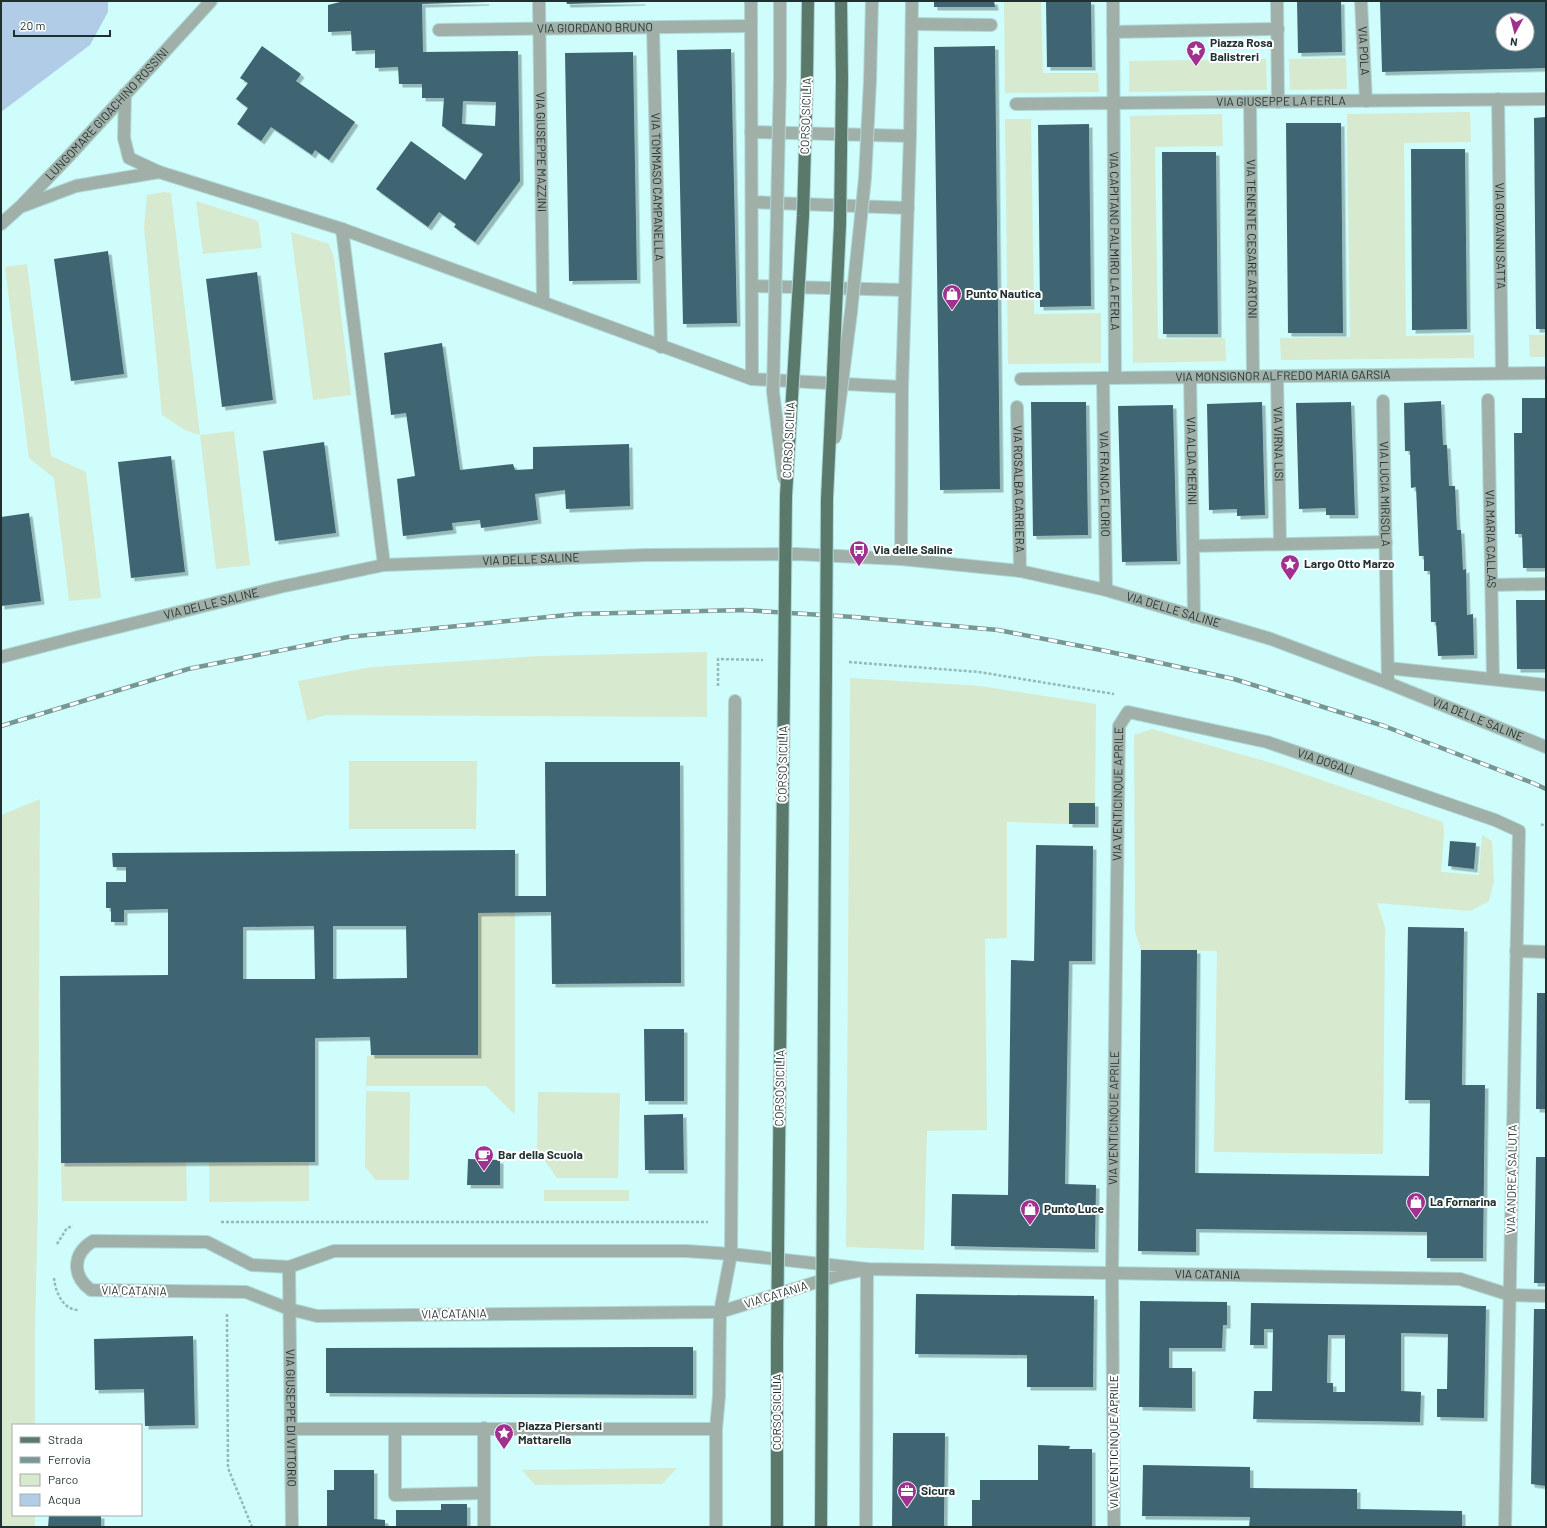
<svg xmlns="http://www.w3.org/2000/svg" width="1547" height="1528" viewBox="0 0 1547 1528" font-family="Barlow,sans-serif">
<style>
.green{fill:#d7e9cf}
.water{fill:#b1cce7}
.building{fill:#3f6572;fill-rule:evenodd;filter:url(#shadow)}
.lines{fill:none;stroke-linecap:round;stroke-linejoin:round}
.minor-casing{stroke:#aed8d6;stroke-width:14}
.major-casing{stroke:#aed8d6;stroke-width:14}
.path{stroke:#94bab8;stroke-width:2.5;stroke-dasharray:3 2;stroke-linecap:butt}
.minor{stroke:#a0b0a8;stroke-width:12}
.major{stroke:#5b796b;stroke-width:12}
.rail-casing{stroke:#769796;stroke-width:4.5}
.rail{stroke:#fff;stroke-width:3;stroke-dasharray:9;stroke-linecap:butt}
.minor-bridge-casing{stroke:#aed8d6;stroke-width:14;stroke-linecap:butt}
.major-bridge-casing{stroke:#aed8d6;stroke-width:14;stroke-linecap:butt}
.minor-bridge{stroke:#a0b0a8;stroke-width:12}
.major-bridge{stroke:#5b796b;stroke-width:12}
.labels{text-anchor:middle;stroke-width:4;stroke-linejoin:round;paint-order:stroke}
.street-label{font-size:12px;fill:#1e3130;stroke:#fff}
.poi-label{font-size:12px;font-weight:bold;fill:#1e3130;stroke:#fff;text-anchor:start}
</style>
<defs>
<filter id="shadow"><feDropShadow dx="3.5" dy="3.5" stdDeviation="0" flood-color="#0004"/></filter>
</defs>
<rect width="100%" height="100%" fill="#cefdfb"/>
<!-- green -->
<path class="green" d="M1004 1H1041L1043 73H1098L1099 92 1005 93Z
M1346 58 1347 89 1290 90 1289 59Z
M1266 59 1267 90 1129 92V61Z
M1470 112 1471 142 1404 143 1406 336 1474 335V358L1281 360 1280 338 1350 337 1347 114Z
M1222 114 1223 146 1155 147 1158 339 1225 338 1226 361 1133 363 1130 116Z
M1005 119H1031L1034 314 1101 313V363L1008 364Z
M164 192 171 193 200 435 234 431 250 565 216 569 200 435 185 430 162 415 144 227 147 195Z
M196 201 258 221 262 248 203 254Z
M291 232 329 244 334 258 351 395 313 400Z
M27 264 51 456 86 472 101 598 69 601 54 478 29 458 5 267Z
M1529 335H1546V357H1530Z
M707 652V717L326 715 307 721 298 681 372 667 540 656Z
M850 678 980 686 1096 704 1095 803H1069V824L1007 822V938L985 939 987 1130 927 1131 924 1250 846 1247Z
M1152 729 1278 765 1443 822 1444 832 1441 872 1479 875 1482 835 1492 841 1494 881 1489 901 1470 911 1377 903 1385 927 1383 1154 1214 1152 1217 951 1141 950 1135 931 1134 735Z
M349 761H477L476 829H349Z
M40 799 38 1201 35 1328V1425H13V1515H35V1527H1V815Z
M515 912V1115L486 1086H366L367 1057 371 1055H478V913Z
M366 1091 410 1092 409 1180H376L365 1167Z
M538 1092 620 1093 618 1178H557L537 1150Z
M186 1162 187 1201H62L61 1163Z
M209 1162H309V1201L209 1202Z
M544 1190H629V1201H544Z
M677 1468 662 1484 535 1485 522 1470Z"/>
<!-- water -->
<path class="water" d="M1 1H108V12L90 45 1 112Z"/>
<!-- building -->
<path class="building" d="M344 1H486V2L422 4 423 52 518 51 520 181 475 242 454 227 456 224 439 212 428 227 376 189 411 141 465 180 483 154 442 126 444 98H422V84H399L398 67 375 68V50L352 51 351 31 328 32V5ZM463 101 496 102 495 126 462 124Z
M566 1H642V2L567 4Z
M934 1H994L995 7H934Z
M1046 1H1091L1092 67H1047Z
M1297 1H1341L1342 52 1298 53Z
M1424 1H1546V68L1382 72 1380 2ZM1503 20H1527V44H1503Z
M262 46 301 74 296 81 355 122 329 160 315 150 312 155 271 127 261 141 237 124 248 108 236 99 248 83 240 78Z
M995 46 1000 489 940 490 934 47Z
M731 49 737 323 683 324 677 50Z
M633 52 637 280 569 281 565 53Z
M1546 117V329H1536L1534 118Z
M1286 123H1341L1343 333H1288Z
M1089 124 1091 306 1040 307 1038 125Z
M1411 149H1465L1467 329 1412 330Z
M1162 152H1216L1218 334H1163Z
M108 251 124 374 71 381 54 259Z
M257 272 273 400 222 407 206 279Z
M442 343 460 470 513 464 515 470 533 469V447L629 444 630 506 566 509 565 490 535 494 538 520 481 528 480 520 452 523 453 530 403 536 397 479 415 476 406 413 391 415 384 353Z
M1522 398H1546V568H1523L1522 534H1515L1514 433H1522Z
M1441 401 1443 445H1447L1449 486H1455L1457 530H1461L1463 570 1466 569 1467 615 1473 614 1474 655 1438 656 1436 622H1431L1430 571H1424V556H1419L1416 487 1411 488 1410 451H1405L1404 403Z
M1031 402H1086L1088 535 1033 536Z
M1262 402 1265 515 1237 516V509L1209 510 1207 404Z
M1351 402 1355 515H1326V508L1299 509 1296 403Z
M1173 405 1177 561 1122 562 1118 406Z
M324 442 336 533 275 541 263 451Z
M171 456 185 572 131 578 118 462Z
M29 513 41 601 1 606V517Z
M1516 600H1546V669H1517Z
M545 762H680L681 983 552 984 551 912 478 913V1055H371L370 1037 315 1038V1162L61 1163 60 976 168 975V909L124 910V922H111V908H106V882H126V867H113L112 853 515 850V896H546ZM314 926 315 979H243V927ZM333 926H406L407 978 333 979Z
M1069 803H1095V824H1069Z
M1450 841 1476 843 1474 869 1448 866Z
M1036 845 1093 846 1092 961H1069L1065 1184 1096 1185 1095 1249 951 1246 952 1194 1008 1195 1011 960 1034 961Z
M1408 927 1464 928 1462 1085H1485L1483 1258H1427V1232L1196 1229V1252L1138 1251 1141 950H1197L1195 1173 1429 1176 1430 1100H1405Z
M1537 993H1546V1109H1536Z
M644 1029H684V1101H645Z
M683 1114 684 1170H645L644 1115Z
M1536 1157H1546V1283H1534Z
M468 1159 500 1160V1185H467Z
M916 1294 1094 1296 1093 1387H1027V1355L915 1354Z
M1140 1301 1227 1302V1325H1223L1222 1348H1169V1368H1192V1408L1139 1407Z
M1251 1303 1486 1306 1484 1418 1437 1417V1389H1447L1448 1334 1401 1333V1391L1421 1392 1420 1422 1253 1419 1254 1391H1272L1273 1329H1264V1345H1250ZM1328 1335H1345V1392H1333V1383H1327Z
M1534 1309H1546V1486L1531 1484Z
M193 1336 195 1425 145 1426 144 1389 95 1390 94 1339Z
M658 1347H693V1395L326 1393V1348Z
M893 1433H945L944 1527H892Z
M1038 1445 1070 1446 1069 1449H1092V1527H972V1500H980V1480H1038Z
M1143 1465 1250 1467V1488L1357 1489V1509L1462 1511V1527H1249L1250 1517 1142 1516Z
M334 1470H374V1519L385 1520V1527H327V1490H334Z
M441 1504H467V1527H396V1510H441Z
M49 1515H101V1527H48Z"/>
<g class="lines">
<defs>
<g id="minor">
<path id="s1" d="M539 1 543 302"/>
<path d="M751 1 752 379"/>
<path d="M780 1V77"/>
<path id="s2" d="M1113 1 1115 378"/>
<path d="M1277 1 1278 102"/>
<path id="s3" d="M1361 1 1366 101"/>
<path d="M912 24 991 25"/>
<path id="s4" d="M653 28 661 347"/>
<path id="s5" d="M439 30 751 26"/>
<path d="M1113 32 1278 29"/>
<path d="M870 81 872 1"/>
<path d="M125 94 124 138 129 158 159 172 342 229 752 379 902 387"/>
<path id="s6" d="M1498 99 1502 373"/>
<path id="s7" d="M1250 102 1253 376"/>
<path id="s8" d="M1016 104 1546 99"/>
<path d="M751 132 910 136"/>
<path d="M752 202 908 208"/>
<path d="M23 206 76 186 159 172"/>
<path id="s9" d="M1 224 21 206 70 155 211 1"/>
<path d="M342 229 384 565"/>
<path d="M752 286 905 290"/>
<path id="s10" d="M1277 376 1280 544"/>
<path id="s11" d="M1190 377 1193 546"/>
<path id="s12" d="M1103 378 1106 590"/>
<path id="s13" d="M1021 379 1546 373"/>
<path id="s14" d="M1488 400 1493 679"/>
<path id="s15" d="M1383 401 1388 683"/>
<path id="s16" d="M1017 407 1020 571"/>
<path d="M901 559 902 387 910 136 912 1"/>
<path d="M1492 585 1546 584"/>
<path d="M1194 617 1193 546 1386 542"/>
<path id="s17" d="M1 657 78 637 280 587 384 565 646 555 796 554 901 559 1020 571 1106 590 1271 639 1388 683 1546 747"/>
<path d="M1388 668 1546 685"/>
<path d="M1516 951 1546 952"/>
<path id="s18" d="M289 1267 292 1527"/>
<path id="s19" d="M867 1269 836 1276 720 1312 317 1316 289 1309 246 1292 91 1290C72 1276 72 1254 93 1241L207 1242 252 1265 289 1267 334 1251H686L731 1254 867 1269 1460 1279 1510 1295 1546 1296"/>
<path d="M484 1428V1527"/>
<path d="M291 1429H716"/>
<path d="M395 1429V1495L484 1493"/>
<path d="M716 1527V1429L719 1396 720 1312 731 1254 735 701"/>
<path d="M866 1527 867 1269"/>
<path id="s20" d="M1114 1527 1112 1273 1119 726 1128 712 1267 742 1495 820 1519 831 1505 1527"/>
</g>
<path id="major" d="M841 1 842 79
M807 78 808 1
M777 1527V1345
M821 1527 822 1343"/>
</defs>
<!-- minor casing -->
<use href="#minor" class="minor-casing"/>
<!-- major casing -->
<use href="#major" class="major-casing"/>
<!-- path -->
<path class="path" d="M849 662 979 672 1114 694
M718 686V659L763 660
M1541 824 1546 827
M221 1222H708
M57 1244 67 1228 73 1226
M54 1278C55 1291 63 1310 78 1310
M227 1314 228 1468 252 1527"/>
<!-- minor -->
<use href="#minor" class="minor"/>
<!-- major -->
<use href="#major" class="major"/>
<defs>
<path id="rail" d="M1 726 188 669 348 637 577 614 744 610 854 617 998 630 1101 650 1234 679 1384 726 1533 783 1546 789"/>
</defs>
<!-- rail casing -->
<use href="#rail" class="rail-casing"/>
<!-- rail -->
<use href="#rail" class="rail"/>
<defs>
<path id="minor-bridge" d="M780 77 773 392 784 479
M835 438 851 312 865 178 870 81"/>
<path id="major-bridge" d="M822 1343 827 499 840 225 842 79
M777 1345 786 496 803 216 807 78"/>
</defs>
<!-- minor-bridge casing -->
<use href="#minor-bridge" class="minor-bridge-casing"/>
<!-- major-bridge casing -->
<use href="#major-bridge" class="major-bridge-casing"/>
<!-- minor-bridge -->
<use href="#minor-bridge" class="minor-bridge"/>
<!-- major-bridge -->
<use href="#major-bridge" class="major-bridge"/>
</g>
<!-- icons -->
<defs>
<symbol id="sight-pin" viewBox="-11 -11 22 30"><path d="M0 17L-7.5 6A9.5 9.5 0 1 1 7.5 6Z" fill="#a1318f" stroke="#fff"/><path d="M0-6L1.8-2.2L6-1.7L2.9 1.2L3.7 5.4L0 3.3L-3.7 5.4L-2.9 1.2L-6-1.7L-1.8-2.2Z" fill="#fff"/></symbol>
<symbol id="shop-pin" viewBox="-11 -11 22 30"><path d="M0 17L-7.5 6A9.5 9.5 0 1 1 7.5 6Z" fill="#a1318f" stroke="#fff"/><path d="M-5-2.5h2.3a2.7 3.5 0 0 1 5.4 0H5L5.5 6h-11ZM-1.5-2.5h3a1.5 2.3 0 0 0-3 0Z" fill="#fff"/></symbol>
<symbol id="bus-pin" viewBox="-11 -11 22 30"><path d="M0 17L-7.5 6A9.5 9.5 0 1 1 7.5 6Z" fill="#a1318f" stroke="#fff"/><path d="M-5-6H5V4H4V6H2V4H-2V6H-4V4H-5ZM-3.5-4V0h7V-4ZM-3.5 1.2v1.5H-2V1.2ZM2 1.2v1.5H3.5V1.2Z" fill="#fff"/></symbol>
<symbol id="cafe-pin" viewBox="-11 -11 22 30"><path d="M0 17L-7.5 6A9.5 9.5 0 1 1 7.5 6Z" fill="#a1318f" stroke="#fff"/><path d="M-5.5-4.5H6V0H3Q3 3.5 0 3.5H-2.5Q-5.5 3.5-5.5 0ZM3-3.2v2h1.7v-2ZM-6 4.5H4V6H-6Z" fill="#fff"/></symbol>
<symbol id="office-pin" viewBox="-11 -11 22 30"><path d="M0 17L-7.5 6A9.5 9.5 0 1 1 7.5 6Z" fill="#a1318f" stroke="#fff"/><path d="M-6-3h4V-5.5h4V-3h4V5H-6ZM-1-4.5V-3h2v-1.5ZM-6 0V1H6V0Z" fill="#fff"/></symbol>
</defs>
<g fill-rule="evenodd">
<use href="#sight-pin" x="1185" y="39" width="22" height="30"/>
<use href="#shop-pin" x="941" y="283" width="22" height="30"/>
<use href="#bus-pin" x="848" y="539" width="22" height="30"/>
<use href="#sight-pin" x="1279" y="553" width="22" height="30"/>
<use href="#cafe-pin" x="473" y="1144" width="22" height="30"/>
<use href="#shop-pin" x="1405" y="1191" width="22" height="30"/>
<use href="#shop-pin" x="1019" y="1198" width="22" height="30"/>
<use href="#sight-pin" x="493" y="1422" width="22" height="30"/>
<use href="#office-pin" x="896" y="1480" width="22" height="30"/>
</g>
<g class="labels">
<!-- street labels -->
<g class="street-label">
<text dy="4" stroke="none"><textPath href="#s5" startOffset="156">VIA GIORDANO BRUNO</textPath></text>
<text dy="4" stroke="none"><textPath href="#s3" startOffset="50">VIA POLA</textPath></text>
<text dy="4" stroke="none"><textPath href="#s8" startOffset="265">VIA GIUSEPPE LA FERLA</textPath></text>
<text dy="4" stroke="none"><textPath href="#s9" startOffset="153">LUNGOMARE GIOACHINO ROSSINI</textPath></text>
<text transform="translate(806 116) rotate(-88)" y="4">CORSO SICILIA</text>
<text dy="4" stroke="none"><textPath href="#s1" startOffset="151">VIA GIUSEPPE MAZZINI</textPath></text>
<text dy="4" stroke="none"><textPath href="#s4" startOffset="159">VIA TOMMASO CAMPANELLA</textPath></text>
<text dy="4" stroke="none"><textPath href="#s6" startOffset="137">VIA GIOVANNI SATTA</textPath></text>
<text dy="4" stroke="none"><textPath href="#s7" startOffset="137">VIA TENENTE CESARE ARTONI</textPath></text>
<text dy="4" stroke="none"><textPath href="#s2" startOffset="240">VIA CAPITANO PALMIRO LA FERLA</textPath></text>
<text dy="4" stroke="none"><textPath href="#s13" startOffset="262">VIA MONSIGNOR ALFREDO MARIA GARSIA</textPath></text>
<text transform="translate(789 440) rotate(-87)" y="4">CORSO SICILIA</text>
<text dy="4" stroke="none"><textPath href="#s10" startOffset="68">VIA VIRNA LISI</textPath></text>
<text dy="4" stroke="none"><textPath href="#s11" startOffset="84">VIA ALDA MERINI</textPath></text>
<text dy="4" stroke="none"><textPath href="#s12" startOffset="106">VIA FRANCA FLORIO</textPath></text>
<text dy="4" stroke="none"><textPath href="#s16" startOffset="82">VIA ROSALBA CARRIERA</textPath></text>
<text dy="4" stroke="none"><textPath href="#s15" startOffset="93">VIA LUCIA MIRISOLA</textPath></text>
<text dy="4" stroke="none"><textPath href="#s14" startOffset="139">VIA MARIA CALLAS</textPath></text>
<text dy="4" stroke="none"><textPath href="#s17" startOffset="541">VIA DELLE SALINE</textPath></text>
<text dy="4" stroke="none"><textPath href="#s17" startOffset="217">VIA DELLE SALINE</textPath></text>
<text dy="4" stroke="none"><textPath href="#s17" startOffset="1189">VIA DELLE SALINE</textPath></text>
<text dy="4" stroke="none"><textPath href="#s17" startOffset="1513">VIA DELLE SALINE</textPath></text>
<text dy="4" stroke="none"><textPath href="#s20" startOffset="1022">VIA DOGALI</textPath></text>
<text transform="translate(783 764) rotate(-89)" y="4">CORSO SICILIA</text>
<text dy="4" stroke="none"><textPath href="#s20" startOffset="733">VIA VENTICINQUE APRILE</textPath></text>
<text transform="translate(780 1088) rotate(-89)" y="4">CORSO SICILIA</text>
<text dy="4" stroke="none"><textPath href="#s20" startOffset="409">VIA VENTICINQUE APRILE</textPath></text>
<text transform="translate(1512 1179) rotate(-89)" y="4">VIA ANDREA SALUTA</text>
<text dy="4" stroke="none"><textPath href="#s19" startOffset="1970">VIA CATANIA</textPath></text>
<text transform="translate(134 1291) rotate(1)" y="4">VIA CATANIA</text>
<text transform="translate(776 1295) rotate(-17)" y="4">VIA CATANIA</text>
<text transform="translate(454 1314) rotate(-1)" y="4">VIA CATANIA</text>
<text transform="translate(777 1412) rotate(-90)" y="4">CORSO SICILIA</text>
<text dy="4" stroke="none"><textPath href="#s18" startOffset="151">VIA GIUSEPPE DI VITTORIO</textPath></text>
<text transform="translate(1114 1442) rotate(-90)" y="4">VIA VENTICINQUE APRILE</text>
</g>
<!-- poi labels -->
<g class="poi-label">
<text x="1210" y="47">Piazza Rosa<tspan x="1210" dy="14">Balistreri</tspan></text>
<text x="966" y="298">Punto Nautica</text>
<text x="873" y="554">Via delle Saline</text>
<text x="1304" y="568">Largo Otto Marzo</text>
<text x="498" y="1159">Bar della Scuola</text>
<text x="1430" y="1206">La Fornarina</text>
<text x="1044" y="1213">Punto Luce</text>
<text x="518" y="1430">Piazza Piersanti<tspan x="518" dy="14">Mattarella</tspan></text>
<text x="921" y="1495">Sicura</text>
</g>
</g>
<!-- border -->
<rect width="1547" height="1528" fill="none" stroke="#1e3130" stroke-width="4"/>
<!-- legend -->
<rect x="12" y="1424" width="130" height="92" fill="#ffffff" stroke="#a5adac"/>
<rect x="20" y="1437" width="20" height="6" fill="#5b796b" stroke="#a5adac"/>
<text x="48" y="1444" font-size="12" fill="#1e3130">Strada</text>
<rect x="20" y="1457" width="20" height="6" fill="#769796" stroke="#a5adac"/>
<text x="48" y="1464" font-size="12" fill="#1e3130">Ferrovia</text>
<rect x="20" y="1474" width="20" height="12" fill="#d7e9cf" stroke="#a5adac"/>
<text x="48" y="1484" font-size="12" fill="#1e3130">Parco</text>
<rect x="20" y="1494" width="20" height="12" fill="#b1cce7" stroke="#a5adac"/>
<text x="48" y="1504" font-size="12" fill="#1e3130">Acqua</text>
<!-- north arrow -->
<g transform="translate(1515 32) rotate(187)"><circle r="19" fill="#ffffff" stroke="#a5adac"/>
<path d="M0-3L7 15L0 10L-7 15Z" fill="#a1318f"/>
<text y="-6" font-size="11" font-weight="bold" text-anchor="middle" fill="#1e3130">N</text>
</g>
<!-- scale -->
<path d="M14 30v6h96v-6" fill="none" stroke="#1e3130" stroke-width="2"/>
<text x="20" y="30" font-size="12" fill="#1e3130" stroke="#ffffff" stroke-width="3" paint-order="stroke">20 m</text>
</svg>
